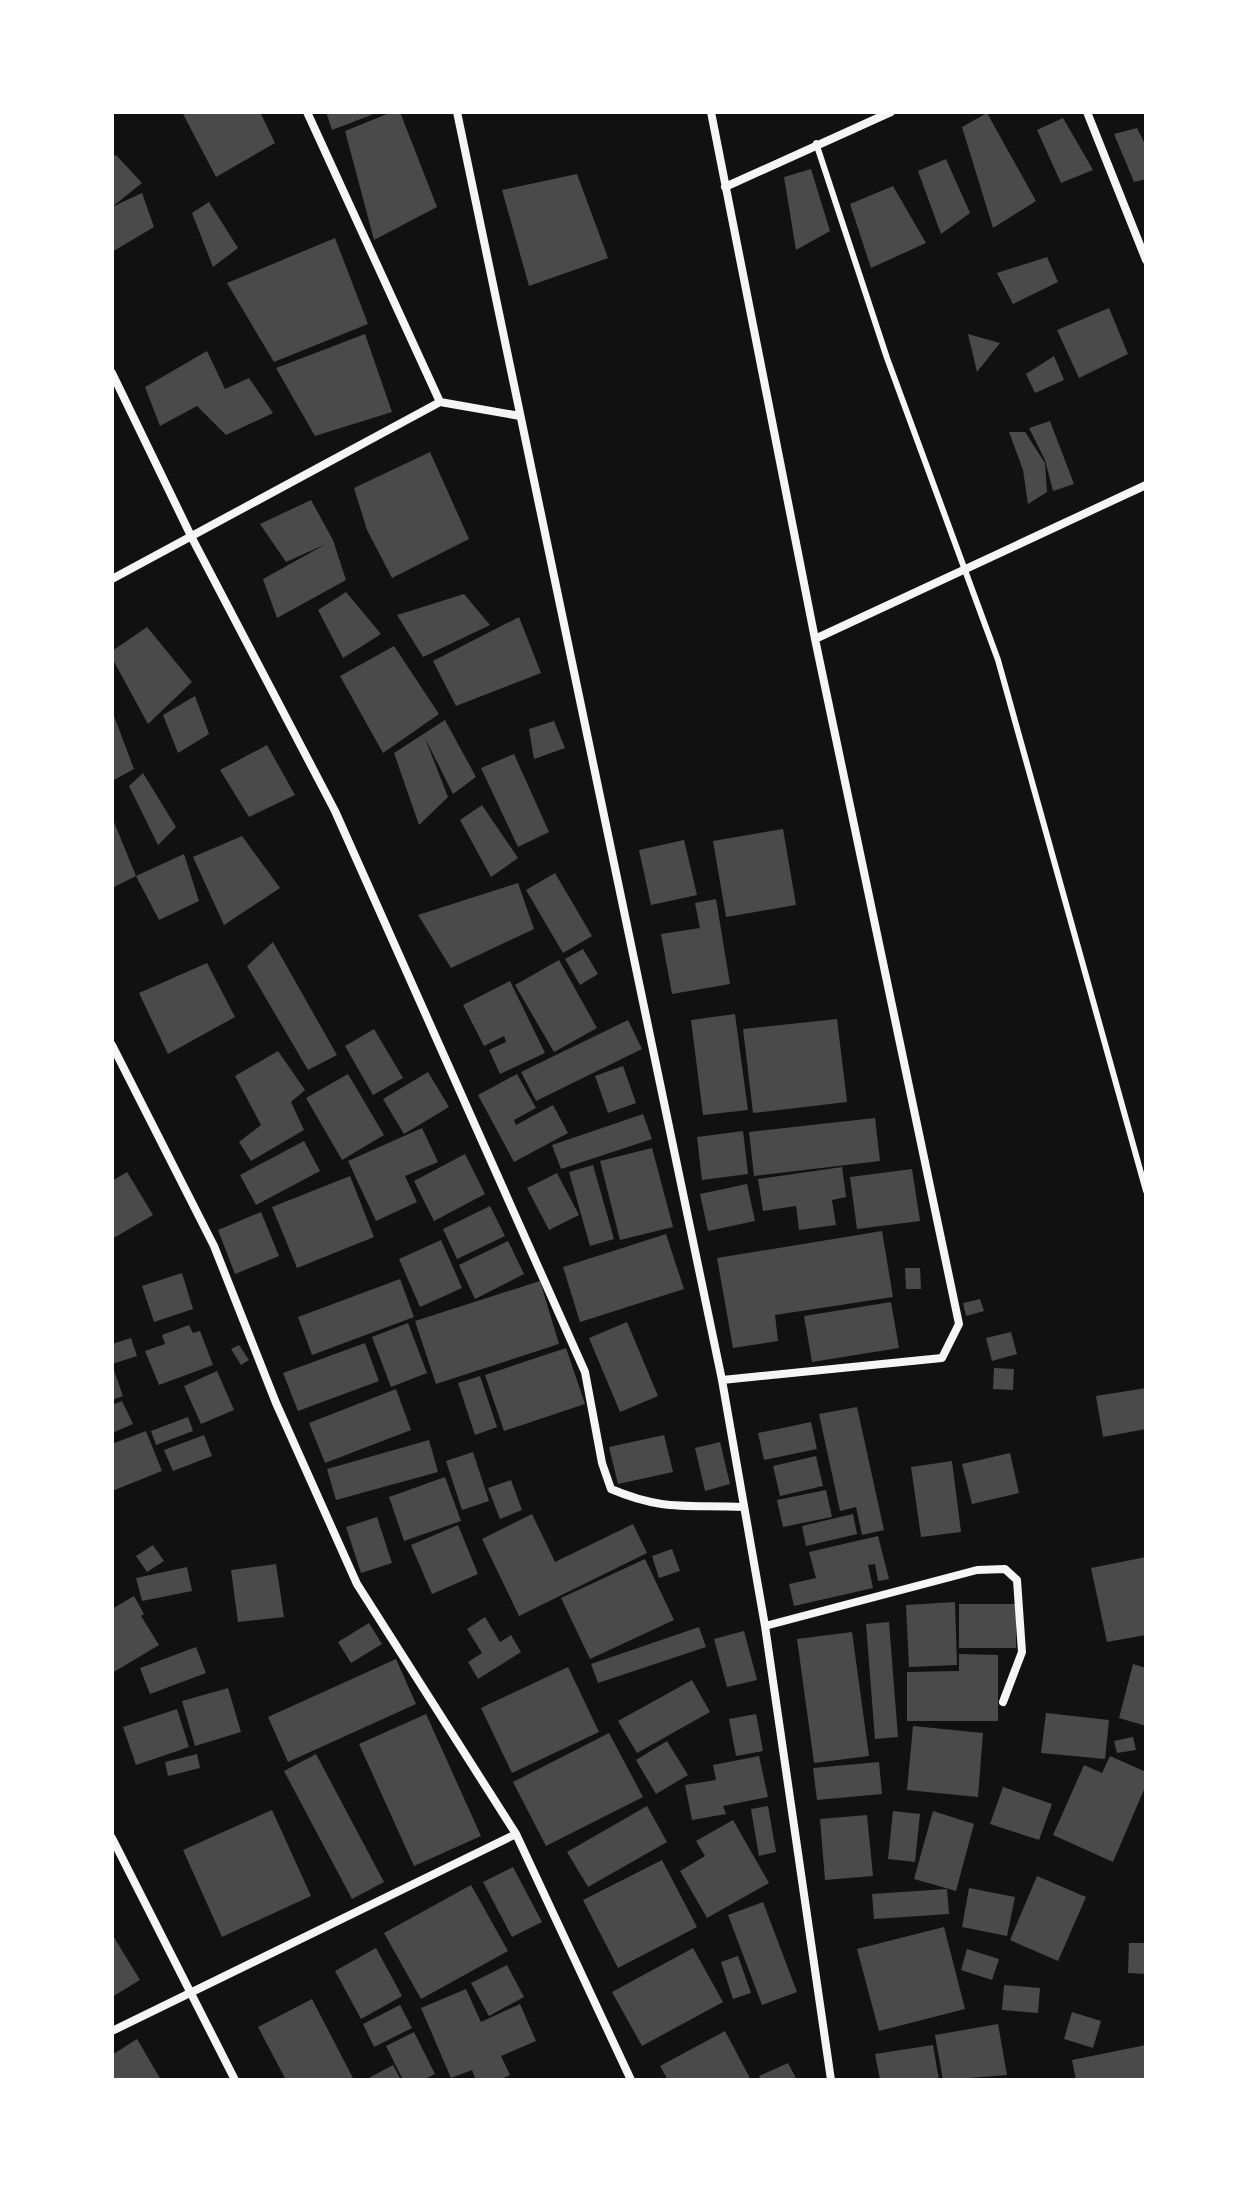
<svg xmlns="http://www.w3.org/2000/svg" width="1258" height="2192" viewBox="0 0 1258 2192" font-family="'Alegreya Sans',sans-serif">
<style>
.building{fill:#4a4a4a}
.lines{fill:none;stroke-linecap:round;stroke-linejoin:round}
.service{stroke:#f5f5f5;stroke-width:6}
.minor{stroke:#f5f5f5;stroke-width:8}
</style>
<rect width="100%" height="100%" fill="#111"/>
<!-- building -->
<path class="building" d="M182 112H260L275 143 216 177Z
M326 112H379L332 130Z
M392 112H400L437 207 374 240 345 131Z
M987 113 1036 201 993 228 962 127Z
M1063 118 1093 170 1061 183 1037 130Z
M1137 128 1146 146V179L1134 182 1114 134Z
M116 155 142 183 112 207V157Z
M946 159 970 213 941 234 918 171Z
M811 169 830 231 796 250 784 177Z
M577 174 608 258 529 286 502 190Z
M893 186 926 243 871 268 850 204Z
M142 193 154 227 112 252V207Z
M209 202 238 248 213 267 192 213Z
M335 238 368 324 274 362 227 283Z
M1047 257 1058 282 1013 304 997 273Z
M1109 308 1128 354 1079 378 1057 330Z
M365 334 392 412 315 436 276 368Z
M968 334 1000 343 977 372Z
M207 351 225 389 249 378 273 413 226 435 197 406 160 426 145 387Z
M1054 356 1064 380 1035 393 1026 374Z
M1050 421 1074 484 1053 491 1045 460 1029 428Z
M1009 432H1025L1045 463 1047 492 1028 504 1023 470Z
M430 452 469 539 392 578 367 530 354 488Z
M311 500 333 540 346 580 277 618 263 579 326 544 286 562 260 524Z
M346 592 381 634 343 658 318 610Z
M464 594 490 625 423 657 397 615Z
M519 617 541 673 456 706 433 661Z
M147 627 192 682 148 724 112 658V651Z
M394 646 439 714 383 753 340 676Z
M195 696 209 734 178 753 163 715Z
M114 716 134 769 112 781V718Z
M445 720 476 777 453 794 425 738 448 797 419 825 394 753Z
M554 721 565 748 534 759 529 729Z
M267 745 295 795 249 817 220 770Z
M514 754 549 832 518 847 481 768Z
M143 773 176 827 158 845 129 786Z
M482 805 518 858 491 877 460 820Z
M112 817 136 876 112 888Z
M783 829 796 905 726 917 713 841Z
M242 836 280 888 224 925 193 857Z
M684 840 697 895 651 905 639 850Z
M184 854 199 901 159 920 136 876Z
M555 873 592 936 563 953 526 890Z
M518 883 534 929 451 968 418 915Z
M716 899 730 984 672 994 661 934 700 928 695 903Z
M273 942 337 1055 308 1070 247 966Z
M583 949 598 974 580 985 565 959Z
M559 960 597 1028 554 1052 515 985Z
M207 963 235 1017 168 1054 139 993Z
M510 981 545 1053 500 1074 489 1050 506 1042 504 1036 484 1046 463 1005Z
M735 1014 748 1110 703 1115 691 1020Z
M837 1019 847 1102 753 1113 743 1029Z
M628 1020 642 1049 536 1101 521 1072Z
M374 1029 403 1078 373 1095 345 1046Z
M278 1051 305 1090 291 1102 304 1130 251 1161 239 1142 261 1125 235 1076Z
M623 1066 636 1103 608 1113 595 1076Z
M428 1072 449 1107 404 1134 383 1099Z
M348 1074 384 1135 342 1160 306 1098Z
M517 1074 536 1108 514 1120 516 1125 553 1105 568 1133 514 1162 478 1095Z
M643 1114 652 1139 561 1169 552 1145Z
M875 1118 880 1161 754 1176 749 1132Z
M422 1128 438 1162 405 1176 417 1202 376 1221 348 1161Z
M743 1131 748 1174 702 1180 697 1137Z
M304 1141 320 1171 256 1205 240 1175Z
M652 1148 673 1227 620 1240 600 1161Z
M465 1154 485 1194 434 1221 414 1181Z
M593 1165 614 1239 590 1246 569 1172Z
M842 1167 846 1197 832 1200 836 1225 799 1230 796 1206 763 1211 758 1179Z
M912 1169 920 1221 857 1229 850 1177Z
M127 1172 153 1215 112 1239V1181Z
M557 1173 579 1215 549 1230 527 1188Z
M350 1176 374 1237 297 1268 272 1207Z
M747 1184 755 1221 708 1231 700 1194Z
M490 1206 505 1236 457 1259 443 1229Z
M261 1212 279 1256 235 1274 218 1230Z
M882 1231 893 1297 775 1315 778 1341 733 1348 717 1258Z
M666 1234 684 1289 580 1322 563 1267Z
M441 1240 462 1288 420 1307 399 1259Z
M508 1241 524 1274 475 1299 459 1265Z
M905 1268H920L921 1289H906Z
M182 1273 193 1309 154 1322 142 1286Z
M400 1279 414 1317 312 1355 298 1317Z
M540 1281 559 1344 436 1384 415 1321Z
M980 1299 984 1311 966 1316 963 1303Z
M891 1302 899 1348 812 1362 804 1316Z
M627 1322 658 1396 620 1412 589 1338Z
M408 1323 427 1373 391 1387 372 1337Z
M189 1325 193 1333 200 1331 213 1365 159 1385 145 1351 165 1344 162 1335Z
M1011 1332 1017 1354 992 1361 986 1338Z
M131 1338 137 1356 112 1364V1344Z
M365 1343 379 1381 298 1411 283 1373Z
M239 1345 249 1360 241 1365 231 1349Z
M566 1348 585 1404 504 1431 485 1375Z
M112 1365 123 1396 112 1400Z
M994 1368 1014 1369 1013 1390 993 1389Z
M217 1371 234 1410 201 1424 184 1386Z
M480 1376 497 1427 475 1435 458 1383Z
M1146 1388V1429L1103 1437 1096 1396Z
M396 1389 411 1430 325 1463 309 1423Z
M122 1401 133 1424 112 1433V1405Z
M857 1407 884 1530 862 1535 856 1507 840 1511 819 1414Z
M188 1417 193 1431 156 1445 151 1431Z
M811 1422 817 1449 764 1460 758 1433Z
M146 1431 162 1471 112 1491V1444Z
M204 1435 212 1456 173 1471 164 1450Z
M664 1435 673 1472 618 1484 609 1447Z
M429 1440 438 1472 336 1500 327 1469Z
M720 1442 730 1484 705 1491 695 1448Z
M473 1452 489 1501 462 1510 446 1461Z
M1010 1453 1019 1493 972 1504 962 1464Z
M816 1456 823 1486 780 1496 773 1466Z
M952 1461 961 1532 921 1537 911 1467Z
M445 1477 461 1521 404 1541 389 1497Z
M511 1480 522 1510 500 1519 488 1488Z
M826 1490 832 1517 783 1527 777 1500Z
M532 1514 555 1562 633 1524 647 1553 519 1616 482 1539Z
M853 1514 857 1534 806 1546 802 1526Z
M377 1517 392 1563 361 1573 346 1527Z
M458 1525 478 1574 432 1594 411 1545Z
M878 1536 889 1579 878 1581 875 1564 868 1565 873 1588 794 1606 789 1584 816 1578 809 1552Z
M153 1545 164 1561 147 1572 136 1556Z
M672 1549 680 1571 659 1578 652 1556Z
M1146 1557V1635L1107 1642 1091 1568Z
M645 1559 674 1620 590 1659 561 1598Z
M276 1564 284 1617 238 1622 231 1570Z
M187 1567 192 1591 142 1601 136 1578Z
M134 1596 144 1614 141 1616 159 1645 112 1673V1609Z
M955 1602 957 1665 909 1667 906 1605Z
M959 1604H1016V1648H959Z
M485 1617 500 1642 511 1635 521 1652 478 1679 468 1662 482 1653 467 1629Z
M889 1622 898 1737 875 1739 866 1624Z
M369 1623 382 1644 351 1663 338 1642Z
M699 1627 706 1647 598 1683 591 1664Z
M744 1631 757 1680 727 1687 714 1639Z
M852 1632 869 1756 814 1763 797 1639Z
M196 1647 206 1673 150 1694 140 1668Z
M959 1654 998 1655V1721H907V1672L959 1671Z
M396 1659 416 1704 288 1762 268 1717Z
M1133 1664 1146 1668V1726L1119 1718Z
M568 1667 599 1732 512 1773 481 1708Z
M692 1680 710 1712 637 1753 618 1721Z
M228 1688 241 1732 195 1746 182 1701Z
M177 1709 189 1747 136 1765 123 1727Z
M1046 1713 1109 1720 1105 1759 1041 1753Z
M426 1714 481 1836 414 1866 359 1744Z
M756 1714 763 1751 736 1756 729 1719Z
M913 1726 983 1733 978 1797 907 1790Z
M609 1733 643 1797 546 1846 513 1782Z
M1133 1737 1136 1750 1117 1753 1114 1741Z
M667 1741 688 1775 656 1794 636 1760Z
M197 1754 200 1768 168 1776 165 1762Z
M316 1754 384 1882 352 1899 284 1771Z
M759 1756 768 1797 723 1806 726 1814 692 1820 685 1785 716 1780 713 1765Z
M1110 1756 1146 1772V1785L1113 1862 1053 1835 1084 1765 1102 1773Z
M879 1762 882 1794 817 1800 813 1768Z
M1003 1787 1052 1804 1039 1840 990 1824Z
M647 1806 667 1842 588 1887 567 1852Z
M768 1806 776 1852 759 1856 751 1809Z
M272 1810 311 1896 222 1937 183 1850Z
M893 1811 920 1814 915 1862 888 1859Z
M933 1811 974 1824 956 1891 914 1879Z
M867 1815 873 1876 825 1880 820 1819Z
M733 1820 769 1883 707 1918 680 1871 705 1856 696 1841Z
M662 1860 697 1927 618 1968 583 1900Z
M513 1867 542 1922 512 1937 483 1882Z
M1037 1876 1086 1897 1058 1961 1010 1940Z
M471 1885 508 1951 421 1999 384 1933Z
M969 1888 1015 1897 1007 1936 962 1927Z
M947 1889 949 1914 874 1919 872 1894Z
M763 1902 797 1992 762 2005 728 1915Z
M944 1927 965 2009 879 2031 857 1949Z
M112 1934 140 1980 112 1997Z
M1129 1943H1146V1974L1128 1973Z
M376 1948 402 1996 361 2019 335 1971Z
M693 1948 723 2002 642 2046 612 1992Z
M967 1949 999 1959 992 1980 961 1970Z
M738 1956 751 1993 733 1999 721 1962Z
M507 1965 524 1997 489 2016 471 1983Z
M1004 1985 1040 1988 1038 2013 1002 2010Z
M466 1989 481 2022 520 2004 536 2041 501 2056 510 2075 499 2080H476L472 2070 451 2078 421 2008Z
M312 1999 354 2080H286L258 2027Z
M400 2005 412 2028 374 2047 363 2024Z
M1072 2012 1101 2021 1093 2048 1064 2039Z
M998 2024 1007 2075 943 2080 935 2035Z
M725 2031 751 2080H668L660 2066Z
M414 2032 435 2074 423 2080H403L386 2046Z
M137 2039 161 2080H112V2055Z
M933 2045 939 2080H880L875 2054Z
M1146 2045V2080H1076L1072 2060Z
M788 2063 797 2080H761L759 2076Z
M393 2065 401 2080H365Z"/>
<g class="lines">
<!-- service -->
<path class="service" d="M816 143 887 358 998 660 1146 1191"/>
<!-- minor -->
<path class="minor" d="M307 112 440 402
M457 112 722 1380 765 1626 831 2080
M711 112 815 639 959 1324 942 1358 722 1380
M1087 112 1146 260
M725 187 891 112
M112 373 192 538 335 811 585 1372 602 1463 611 1489C665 1512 689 1504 744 1507
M112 579 440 402 520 416
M815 639 1146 485
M112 1045 214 1246 276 1403 357 1584 516 1834 631 2080
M765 1626 977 1570 1005 1569 1017 1580 1022 1652 1003 1702
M112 1838 235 2080
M112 2031 516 1834"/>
</g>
<!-- border -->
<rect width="1258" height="2192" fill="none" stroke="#ffffff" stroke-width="228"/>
</svg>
